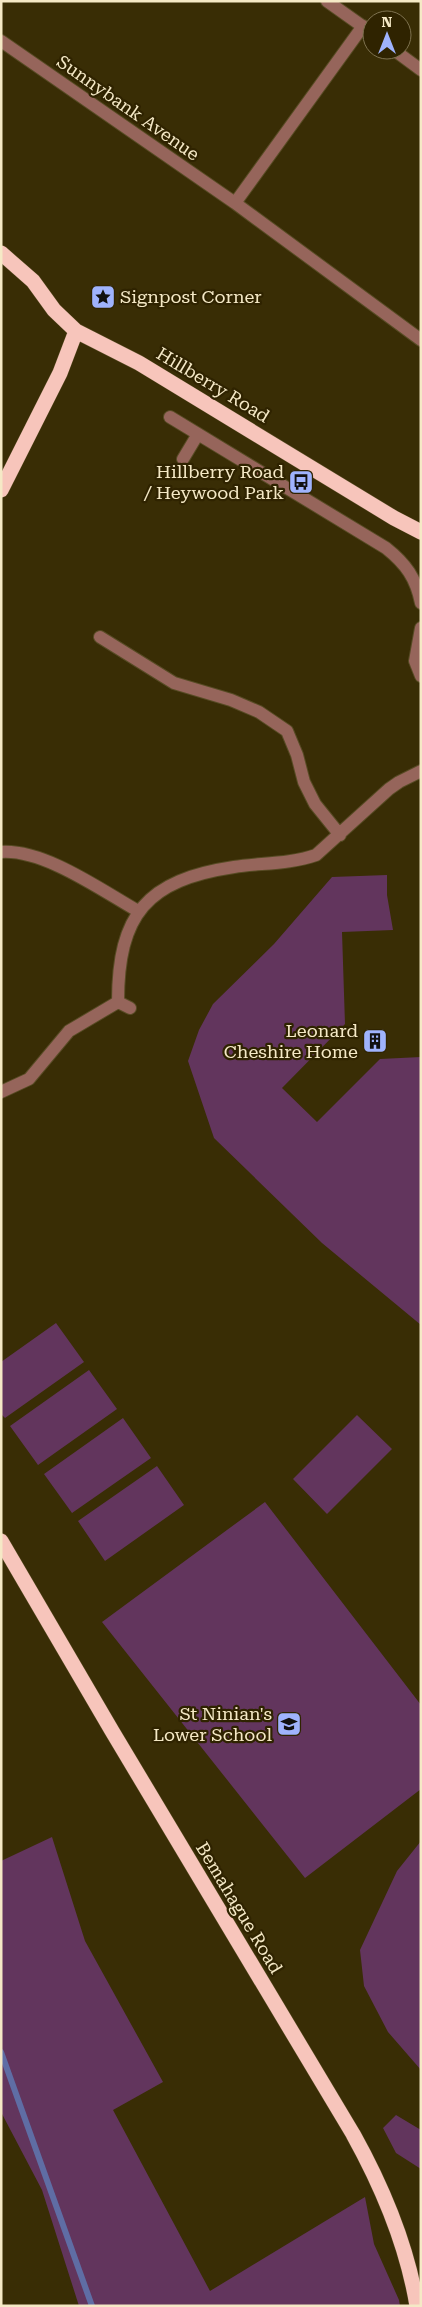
<svg xmlns="http://www.w3.org/2000/svg" width="422" height="2307" viewBox="0 0 422 2307" font-family="'Roboto Serif',serif">
<style>
.green{fill:#62355d}
.lines{fill:none;stroke-linecap:round;stroke-linejoin:round}
.stream{stroke:#5f6da4;stroke-width:6}
.minor-casing{stroke:#574b24;stroke-width:14}
.highway-casing{stroke:#574b24;stroke-width:16}
.minor{stroke:#96655b;stroke-width:12}
.highway{stroke:#f7c5bb;stroke-width:15}
.labels{text-anchor:middle;stroke-width:4.5;stroke-linejoin:round;paint-order:stroke}
.street-label{font-size:18px;fill:#f5e9c6;stroke:#2f2300}
.poi-label{font-size:18px;fill:#f5e9c6;stroke:#2f2300;text-anchor:end}
</style>
<rect width="100%" height="100%" fill="#392d05"/>
<!-- green -->
<path class="green" d="M387 875V895L393 930 342 932 345 1024 282 1088 317 1122 380 1059 421 1057V1325L322 1243 214 1138 188 1061 199 1030 213 1004 274 944 332 877Z
M56 1323 84 1362 5 1418 1 1414V1362Z
M89 1370 117 1409 38 1465 10 1426Z
M357 1415 392 1449 327 1514 293 1479Z
M123 1418 151 1458 72 1513 44 1474Z
M157 1466 184 1505 105 1561 78 1521Z
M265 1502 421 1705V1789L305 1878 102 1622Z
M52 1837 85 1941 163 2082 113 2110 210 2291 365 2197 374 2244 399 2300 400 2306H79L42 2190 1 2112V1861Z
M421 1841V2070L388 2032 364 1986 360 1950 397 1871Z
M396 2115 421 2130V2169L396 2153 383 2128Z"/>
<g class="lines">
<!-- stream -->
<path class="stream" d="M1 2052 92 2306"/>
<defs>
<path id="minor" d="M327 1 372 33
M1 41 235 203 421 340
M394 50 421 70
M235 203 363 26
M170 417 386 548C406 564 416 578 421 603
M183 459 198 434
M421 628 415 661 421 676
M100 637 174 683 231 700 259 712 287 731 297 755 304 782 315 804 340 835
M1 852C44 849 101 890 138 911
M118 1002C118 914 147 880 234 867 261 863 290 864 316 855L389 789 399 782 421 771
M118 1002 130 1008
M1 1092 29 1079 69 1031 118 1002"/>
<path id="highway" d="M1 253 33 281 54 310 76 331 139 363 394 518 421 532
M1 490 60 373 76 331
M1 1541 112 1731 353 2134C383 2188 407 2245 417 2306"/>
</defs>
<!-- minor casing -->
<use href="#minor" class="minor-casing"/>
<!-- highway casing -->
<use href="#highway" class="highway-casing"/>
<!-- minor -->
<use href="#minor" class="minor"/>
<!-- highway -->
<use href="#highway" class="highway"/>
</g>
<!-- icons -->
<defs>
<symbol id="sight-square" viewBox="-11 -11 22 22"><rect x="-9" y="-9" width="18" height="18" rx="4" fill="#9fb3fd" stroke="#2f2300"/><path d="M0-6L1.8-2.2L6-1.7L2.9 1.2L3.7 5.4L0 3.3L-3.7 5.4L-2.9 1.2L-6-1.7L-1.8-2.2Z" fill="#111"/></symbol>
<symbol id="bus-square" viewBox="-11 -11 22 22"><rect x="-9" y="-9" width="18" height="18" rx="4" fill="#9fb3fd" stroke="#2f2300"/><path d="M-5-6H5V4H4V6H2V4H-2V6H-4V4H-5ZM-3.5-4V0h7V-4ZM-3.5 1.2v1.5H-2V1.2ZM2 1.2v1.5H3.5V1.2Z" fill="#111"/></symbol>
<symbol id="building-square" viewBox="-11 -11 22 22"><rect x="-9" y="-9" width="18" height="18" rx="4" fill="#9fb3fd" stroke="#2f2300"/><path d="M-4-6H4V6H1V3H-1V6H-4ZM-2.5-4.3h1.7v1.8h-1.7ZM.8-4.3h1.7v1.8H.8ZM-2.5-1h1.7V.8h-1.7ZM.8-1h1.7V.8H.8Z" fill="#111"/></symbol>
<symbol id="school-square" viewBox="-11 -11 22 22"><rect x="-9" y="-9" width="18" height="18" rx="4" fill="#9fb3fd" stroke="#2f2300"/><path d="M0-5L7-2L0 1L-7-2ZM-4 1L0 2.5L4 1V4Q0 6-4 4Z" fill="#111"/></symbol>
</defs>
<g fill-rule="evenodd">
<use href="#sight-square" x="89" y="283" width="28" height="28"/>
<use href="#bus-square" x="287" y="468" width="28" height="28"/>
<use href="#building-square" x="361" y="1027" width="28" height="28"/>
<use href="#school-square" x="275" y="1710" width="28" height="28"/>
</g>
<g class="labels">
<!-- street labels -->
<g class="street-label">
<text transform="translate(128 108) rotate(35)" y="6">Sunnybank Avenue</text>
<text transform="translate(213 385) rotate(31)" y="6">Hillberry Road</text>
<text transform="translate(239 1908) rotate(59)" y="6">Bemahague Road</text>
</g>
<!-- poi labels -->
<g class="poi-label">
<text x="120" y="303" text-anchor="start">Signpost Corner</text>
<text x="284" y="478">Hillberry Road<tspan x="284" dy="21">/ Heywood Park</tspan></text>
<text x="358" y="1037">Leonard<tspan x="358" dy="21">Cheshire Home</tspan></text>
<text x="272" y="1720">St Ninian's<tspan x="272" dy="21">Lower School</tspan></text>
</g>
</g>
<!-- border -->
<rect width="422" height="2307" fill="none" stroke="#f5e9c6" stroke-width="5"/>
<!-- north arrow -->
<g transform="translate(387 35)"><circle r="24" fill="#2f2300" stroke="#7e724f"/>
<path d="M0-4L9 19L0 12L-9 19Z" fill="#9fb3fd"/>
<text y="-8" font-size="14" font-weight="bold" text-anchor="middle" fill="#f5e9c6">N</text>
</g>
</svg>
